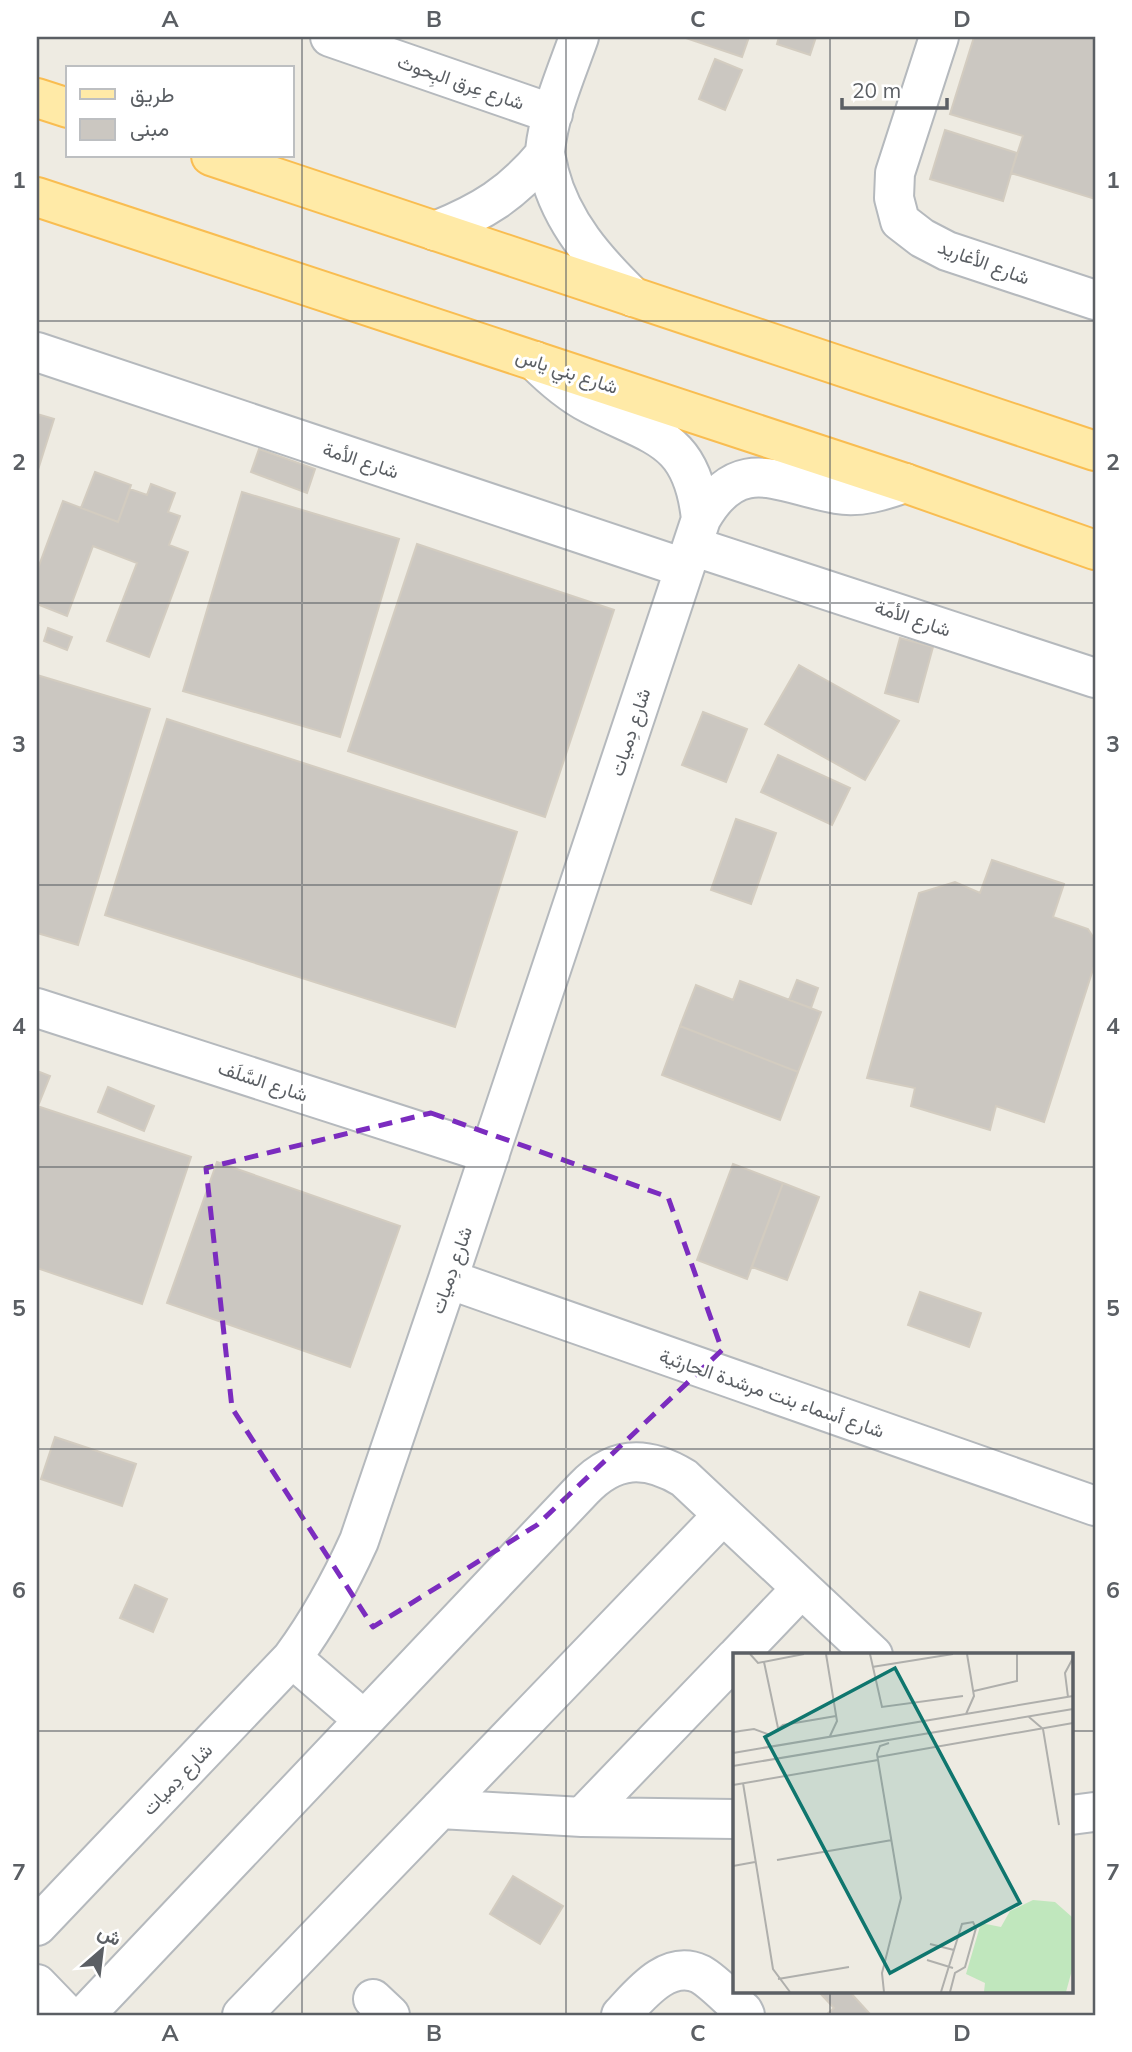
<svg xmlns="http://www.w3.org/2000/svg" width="1132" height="2052" viewBox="0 0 1132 2052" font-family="Mulish,Vazirmatn,sans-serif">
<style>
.building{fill:#cbc7c1;stroke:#d3ccc0;stroke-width:2}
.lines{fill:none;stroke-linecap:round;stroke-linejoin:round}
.minor-casing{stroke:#b5b9bd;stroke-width:42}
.major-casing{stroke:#f9bd51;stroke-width:42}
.minor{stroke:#fff;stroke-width:38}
.major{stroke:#ffeaa7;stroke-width:38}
.marked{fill:none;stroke:#7b2cbf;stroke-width:5;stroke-dasharray:14 9;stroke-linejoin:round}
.grid{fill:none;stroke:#5b5f64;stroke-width:2;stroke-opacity:0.55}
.labels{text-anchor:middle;stroke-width:6;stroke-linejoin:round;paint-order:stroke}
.street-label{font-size:19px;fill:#5b5f64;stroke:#fff}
.inset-road{fill:none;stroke:#afafac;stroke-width:2}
.view{fill:#0f766e;fill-opacity:0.15;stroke:#0f766e;stroke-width:3.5}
.inset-edge{fill:none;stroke:#5b5f64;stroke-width:3.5}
.neatline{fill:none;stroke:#5b5f64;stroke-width:2.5}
.grid-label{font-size:23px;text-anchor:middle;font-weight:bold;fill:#5b5f64}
</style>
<rect width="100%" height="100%" fill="#eeebe2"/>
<!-- building -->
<path class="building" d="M683 37H749L742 57Z
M779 37H816L810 55 777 44Z
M974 37 1095 38V199L1011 173 1023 136 950 114Z
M715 59 742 70 725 110 699 99Z
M945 130 1017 153 1003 201 930 179Z
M37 414 54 419 37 473Z
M259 449 315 469 307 493 251 472Z
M95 472 131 485 118 522 81 508Z
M151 484 175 493 168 512 180 516 169 545 188 552 149 657 107 641 137 563 93 546 67 616 37 604V571L63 501 118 522 130 489 147 495Z
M242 492 399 539 340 737 183 691Z
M417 544 614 610 545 817 348 751Z
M48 628 72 637 67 650 44 641Z
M900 638 933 647 918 702 885 693Z
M799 665 899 721 865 780 765 724Z
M37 675 150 709 78 945 37 933Z
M703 712 747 729 726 782 682 765Z
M167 719 517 832 455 1027 105 915Z
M778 755 850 788 832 825 761 792Z
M736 819 776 833 751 904 711 890Z
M992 860 1064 884 1053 917 1088 929 1095 940V963L1044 1122 996 1106 990 1130 911 1106 915 1088 867 1078 919 893 955 882 980 893Z
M797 980 818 988 811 1008 789 1000Z
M740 981 821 1012 798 1072 680 1026 696 985 733 1000Z
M680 1026 798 1072 780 1120 662 1075Z
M37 1071 50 1076 38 1106H37Z
M108 1087 154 1106 144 1131 98 1112Z
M37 1106 191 1157 142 1304 37 1268Z
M217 1162 400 1226 350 1367 167 1303Z
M733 1164 783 1183 747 1279 697 1260Z
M783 1183 819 1197 787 1280 752 1267Z
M920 1292 981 1313 969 1347 908 1325Z
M55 1437 136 1464 122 1506 41 1479Z
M135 1585 167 1599 153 1632 120 1618Z
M513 1876 563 1906 540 1944 490 1914Z
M818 1991H849L869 2013 867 2015H826L834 2008Z"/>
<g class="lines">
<defs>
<path id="minor" d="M330 37 553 114
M579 37C566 74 549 112 545 151 545 158 548 165 549 172 562 223 596 261 633 297
M939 37 895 173 894 198 900 221 922 238 947 251 1095 300
M435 231C482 212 512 194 545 154
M37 352 684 568
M535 361C551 377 569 393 590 404 653 437 692 436 701 519
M692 546 1095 678
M37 1008 490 1154
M448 1279 1095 1506
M738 1655 801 1589
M292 1658 364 1720
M440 1809 582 1817 735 1819
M1071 1815 1094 1812
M582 1817 735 1658
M37 1926 292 1658C319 1621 340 1583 359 1541L448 1279 701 519C739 452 779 484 837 494 860 498 883 491 905 483
M37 1984 67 2015
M373 1999 390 2015
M85 2015 583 1489C614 1456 646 1455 684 1478L873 1655
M242 2015 722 1516
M621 2015C640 1995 667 1959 700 1974 713 1981 731 2000 743 2011L745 2015"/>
<path id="major" d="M37 98 68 108
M211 156 1095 451
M37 197 905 483 1095 550"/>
</defs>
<!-- minor casing -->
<use href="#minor" class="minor-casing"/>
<!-- major casing -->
<use href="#major" class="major-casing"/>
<!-- minor -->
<use href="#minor" class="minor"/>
<!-- major -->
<use href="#major" class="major"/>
</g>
<!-- marked area -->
<path class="marked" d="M431 1113 668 1197 722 1350 537 1525 373 1627 232 1408 206 1168Z"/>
<!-- grid -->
<path class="grid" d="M302 37V2015M566 37V2015M830 37V1655M37 321H1095M37 603H1095M37 885H1095M37 1167H1095M37 1449H1095M37 1731H735M1071 1731H1095M830 1991V2015"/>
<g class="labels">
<!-- street labels -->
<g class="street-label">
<text transform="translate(461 82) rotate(19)" y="7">شارع عِرق البِحوث</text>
<text transform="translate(984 262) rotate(20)" y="7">شارع الأغاريد</text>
<text transform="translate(567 371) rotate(18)" y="7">شارع بني ياس</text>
<text transform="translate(361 460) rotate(18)" y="7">شارع الأمة</text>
<text transform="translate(913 618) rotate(18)" y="7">شارع الأمة</text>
<text transform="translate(630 732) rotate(-72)" y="7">شارع دِميات</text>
<text transform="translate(263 1081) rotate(18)" y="7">شارع السَّلَف</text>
<text transform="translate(451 1270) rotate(-71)" y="7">شارع دِميات</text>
<text transform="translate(772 1393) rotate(19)" y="7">شارع أسماء بنت مرشدة الحارثية</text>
<text transform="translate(177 1779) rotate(-46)" y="7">شارع دِميات</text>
</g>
</g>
<!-- overview -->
<g transform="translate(733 1653)">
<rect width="340" height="340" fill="#eeebe2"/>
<path d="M300 247 322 249 339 264V317L333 339H251L252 330 233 321 248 270 268 274 277 258Z" fill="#c0e7bd"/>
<path class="inset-road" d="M17 1 25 10 71 1M93 1 104 68 97 83M137 1 149 54 230 43M31 9 45 75M139 14 220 1M241 38 284 28V1M335 44 332 20 340 5M233 61 241 43 234 1M296 64 310 76 326 172M0 79 21 76 37 82 50 72 103 63M0 100 340 43M145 104 340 70M0 113 340 56M10 130 40 316 57 339M0 132 145 107M44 207 159 187M0 213 22 209M197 291 221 297M194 307 220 315M45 326 116 314M151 339 149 320 168 245 144 101 147 93 156 90M208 339 229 271 240 269 243 275 232 314 222 320 217 339"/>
<path class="view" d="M162 15 287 250 157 320 32 84Z"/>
<rect width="340" height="340" class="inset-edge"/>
</g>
<!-- border -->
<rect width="1132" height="2052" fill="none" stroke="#ffffff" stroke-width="77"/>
<!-- legend -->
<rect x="66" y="66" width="228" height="91" fill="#ffffff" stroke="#bdbfc1" stroke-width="2"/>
<rect x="80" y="89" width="35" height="10" fill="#ffeaa7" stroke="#bdbfc1" stroke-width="2"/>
<text x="130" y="102" font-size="21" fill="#5b5f64">طريق</text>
<rect x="80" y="119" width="35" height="21" fill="#cbc7c1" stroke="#bdbfc1" stroke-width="2"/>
<text x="130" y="136" font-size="21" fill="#5b5f64">مبنى</text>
<!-- north arrow -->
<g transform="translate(102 1950) rotate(28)" stroke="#ffffff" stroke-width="5" paint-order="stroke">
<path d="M0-5L12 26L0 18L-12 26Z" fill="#5b5f64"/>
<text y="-10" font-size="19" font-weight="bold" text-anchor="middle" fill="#5b5f64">ش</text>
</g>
<!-- scale -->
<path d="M842 98v10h105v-10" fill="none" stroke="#5b5f64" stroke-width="3.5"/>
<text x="852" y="98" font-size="21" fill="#5b5f64" stroke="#ffffff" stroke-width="5" paint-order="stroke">20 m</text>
<rect x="38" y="38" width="1056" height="1976" class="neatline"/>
<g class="grid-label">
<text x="170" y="27">A</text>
<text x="434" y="27">B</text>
<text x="698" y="27">C</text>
<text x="962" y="27">D</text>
<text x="19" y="188">1</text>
<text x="1113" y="188">1</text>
<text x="19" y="470">2</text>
<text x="1113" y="470">2</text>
<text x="19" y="752">3</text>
<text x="1113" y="752">3</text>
<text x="19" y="1034">4</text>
<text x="1113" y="1034">4</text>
<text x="19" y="1316">5</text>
<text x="1113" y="1316">5</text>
<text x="19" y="1598">6</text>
<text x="1113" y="1598">6</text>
<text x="19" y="1880">7</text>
<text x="1113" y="1880">7</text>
<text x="170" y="2041">A</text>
<text x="434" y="2041">B</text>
<text x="698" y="2041">C</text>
<text x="962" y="2041">D</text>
</g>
</svg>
